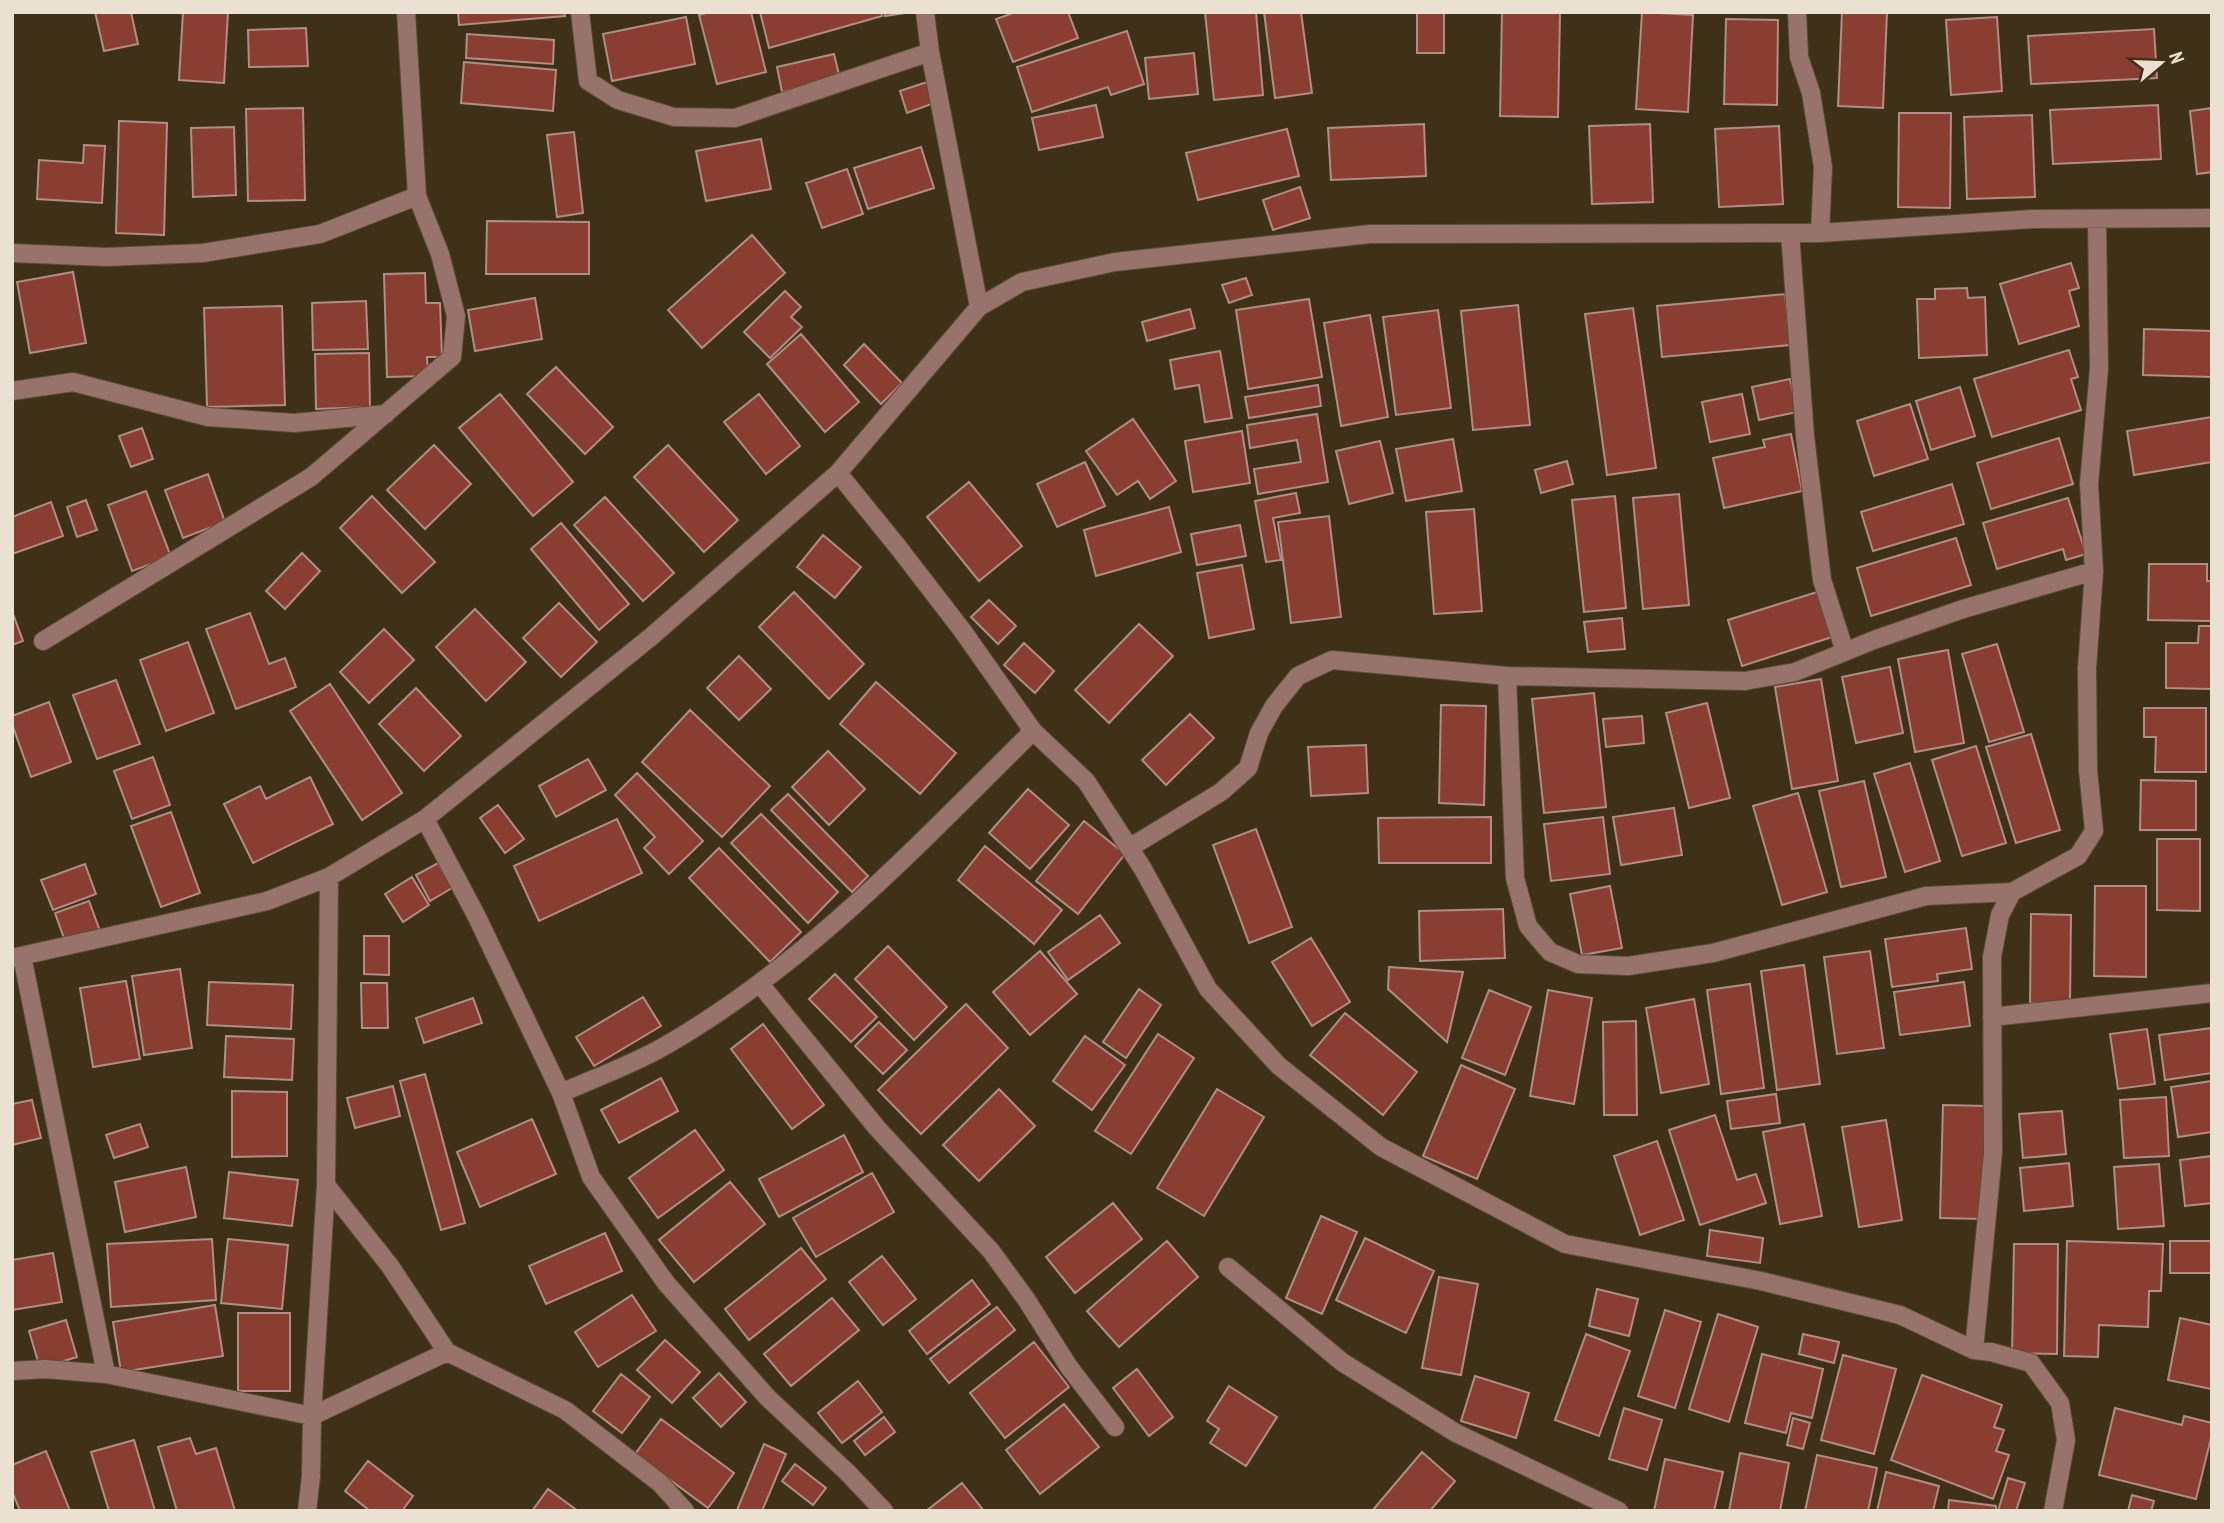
<svg xmlns="http://www.w3.org/2000/svg" width="2224" height="1523" viewBox="0 0 2224 1523" font-family="'PT Sans Narrow',sans-serif">
<style>
.building{fill:#893e31;stroke:#b08d86;stroke-width:2}
.lines{fill:none;stroke-linecap:round;stroke-linejoin:round}
.minor-casing{stroke:#5a4d36;stroke-width:20}
.minor{stroke:#97736b;stroke-width:18}
</style>
<rect width="100%" height="100%" fill="#3f3118"/>
<!-- building -->
<path class="building" d="M95 12H131L138 44 104 51Z
M183 12H228L224 83 179 80Z
M458 12H564L565 16 459 25Z
M710 12H751L766 72 717 84 699 15Z
M760 12H881L882 16 769 48Z
M884 12H911L885 16Z
M1016 12H1068L1078 38 1013 62 996 19Z
M1205 12H1256L1263 95 1214 100Z
M1264 12H1301L1312 93 1275 98Z
M1417 12H1444V53H1417Z
M1502 12H1560L1558 117 1500 116Z
M1642 12 1693 15 1688 112 1636 109Z
M1842 12H1887L1883 108 1838 106Z
M686 17 695 64 612 81 603 34Z
M1997 17 2002 91 1951 95 1946 20Z
M1726 19 1778 20 1777 105 1724 104Z
M306 28 308 66 249 67 248 30Z
M2154 29 2157 78 2031 84 2028 36Z
M1127 31 1144 84 1111 95 1108 87 1032 112 1017 67Z
M467 34 554 40 553 64 466 58Z
M1194 53 1198 94 1149 99 1145 58Z
M834 54 840 79 782 92 777 67Z
M464 62 556 70 553 111 461 103Z
M930 81 937 102 907 113 900 91Z
M1096 105 1103 137 1039 150 1032 118Z
M2158 105 2161 159 2053 164 2050 110Z
M303 108 305 200 248 201 246 109Z
M2212 108V172L2197 174 2190 111Z
M1899 113H1951L1950 208 1898 207Z
M2032 115 2035 197 1967 199 1964 117Z
M119 121 167 123 164 235 116 233Z
M1424 124 1426 176 1331 180 1328 128Z
M1650 124 1653 202 1592 204 1589 126Z
M1779 126 1783 204 1719 207 1715 129Z
M234 127 236 195 193 197 191 128Z
M1287 129 1299 176 1198 200 1186 153Z
M574 132 583 213 557 217 547 135Z
M761 139 771 189 706 201 696 151Z
M84 145 105 146 102 203 37 199 39 160 83 163Z
M921 147 934 188 868 209 854 168Z
M847 169 863 214 822 228 806 183Z
M1300 187 1310 218 1273 230 1263 200Z
M487 221 589 222V274H486Z
M752 235 785 273 702 348 668 310Z
M2071 263 2079 288 2069 291 2079 326 2019 344 2000 284Z
M73 272 86 343 30 353 17 282Z
M425 273 426 303H440L442 357H427L428 376 387 377 384 274Z
M1246 278 1252 295 1229 303 1222 285Z
M1967 288 1968 298 1985 297 1987 355 1919 358 1917 299H1935V289Z
M785 291 801 307 791 317 802 327 770 358 744 332Z
M1785 294 1790 345 1662 357 1657 306Z
M535 298 542 339 475 351 468 310Z
M1309 299 1322 377 1248 389 1236 310Z
M366 301 368 349 313 350 312 303Z
M1518 305 1530 425 1473 430 1461 311Z
M282 306 285 405 207 407 204 308Z
M1633 308 1656 468 1607 475 1585 314Z
M1190 309 1195 328 1147 341 1142 322Z
M1438 310 1451 408 1396 415 1383 317Z
M1370 315 1388 417 1341 426 1324 323Z
M2144 329 2212 331V377L2143 375Z
M801 334 859 402 825 432 767 364Z
M864 344 902 383 881 404 844 365Z
M2069 350 2078 377 2071 379 2081 410 1992 437 1974 379Z
M1220 351 1232 418 1205 422 1199 385 1175 389 1170 360Z
M369 353 370 407 316 409 315 354Z
M556 367 613 427 585 454 527 394Z
M1790 379 1797 412 1759 420 1752 387Z
M1318 385 1321 406 1249 418 1245 397Z
M1960 387 1975 436 1931 450 1916 401Z
M500 394 573 482 533 516 459 428Z
M759 394 800 446 766 474 724 422Z
M1742 394 1750 434 1710 442 1702 402Z
M1910 404 1928 459 1874 476 1857 421Z
M1317 414 1328 482 1258 494 1254 469 1301 462 1297 440 1250 448 1247 425Z
M2212 417V462L2134 475 2127 431Z
M1133 419 1176 481 1150 499 1138 481 1117 495 1086 451Z
M142 428 153 459 131 467 119 436Z
M1242 431 1250 483 1193 492 1185 441Z
M1791 434 1802 491 1724 508 1713 458 1765 447 1763 440Z
M2059 438 2073 484 1991 509 1977 463Z
M1453 439 1462 491 1406 501 1396 449Z
M1380 441 1393 493 1349 504 1336 451Z
M434 445 471 484 425 529 387 490Z
M668 445 738 520 704 552 634 477Z
M1567 461 1573 484 1541 493 1535 470Z
M1085 462 1105 506 1057 527 1037 484Z
M208 474 225 522 183 538 165 490Z
M969 482 1022 546 979 581 927 517Z
M1952 484 1964 524 1873 551 1861 512Z
M146 491 171 557 132 571 108 505Z
M1296 493 1300 513 1273 518 1281 560 1266 562 1255 501Z
M1679 494 1689 605 1643 609 1633 498Z
M372 496 435 562 402 593 340 528Z
M1615 496 1626 608 1584 612 1572 500Z
M605 497 674 573 643 601 574 525Z
M2068 498 2086 554 2066 560 2063 549 1997 569 1983 523Z
M86 500 97 530 77 537 67 507Z
M51 502 63 536 12 554V517Z
M1169 507 1181 552 1096 576 1084 530Z
M1474 509 1482 611 1434 614 1426 512Z
M1329 516 1341 617 1291 623 1278 522Z
M561 523 629 604 599 630 531 549Z
M1240 525 1246 556 1197 565 1191 534Z
M823 535 861 567 835 598 797 567Z
M1956 538 1971 585 1871 616 1857 568Z
M302 553 320 571 285 609 266 591Z
M2149 564H2207V581H2212V621L2148 620Z
M1242 565 1254 629 1209 638 1197 573Z
M794 592 864 664 829 699 759 627Z
M1817 592 1832 637 1742 666 1728 620Z
M989 600 1016 626 998 644 971 617Z
M559 603 597 642 561 677 523 638Z
M475 609 526 662 486 701 436 647Z
M12 611 23 641 12 645Z
M250 613 269 664 285 658 296 687 236 709 206 629Z
M1622 618 1625 649 1588 652 1584 622Z
M1139 624 1173 656 1109 723 1075 690Z
M2199 626H2212V689L2166 688V643H2198Z
M384 629 414 660 369 703 340 672Z
M188 642 214 713 166 731 140 660Z
M1024 643 1054 671 1035 693 1004 665Z
M1997 644 2024 732 1989 742 1962 654Z
M1948 650 1964 743 1915 752 1898 659Z
M739 656 771 689 739 720 707 688Z
M1890 667 1903 733 1856 743 1842 677Z
M1821 679 1838 781 1792 789 1775 687Z
M116 680 140 744 97 759 73 695Z
M876 682 956 753 920 794 840 724Z
M330 684 402 793 362 820 290 711Z
M416 688 461 736 424 771 379 724Z
M1594 693 1606 807 1544 813 1532 699Z
M49 702 71 762 31 777 12 724V716Z
M1707 703 1730 798 1689 808 1666 713Z
M1441 705 1486 706 1484 805 1439 803Z
M2144 708H2206V772H2155L2156 737H2144Z
M690 710 770 786 722 837 642 762Z
M1190 714 1214 738 1166 785 1142 760Z
M1642 716 1644 743 1606 747 1603 719Z
M2031 734 2060 830 2016 843 1986 747Z
M1366 745 1368 793 1311 796 1308 747Z
M1976 746 2006 843 1962 856 1932 760Z
M828 751 865 789 829 825 792 787Z
M153 757 170 805 132 819 114 771Z
M588 759 606 790 556 817 539 786Z
M1910 763 1940 861 1905 872 1874 774Z
M637 773 703 841 669 874 644 848 655 837 615 795Z
M310 777 333 824 253 863 224 804 260 786 266 799Z
M2141 780 2196 781V830H2140Z
M1864 781 1886 877 1841 887 1819 791Z
M1028 789 1069 825 1030 869 989 833Z
M1798 793 1827 892 1782 905 1753 806Z
M788 794 868 876 852 892 771 810Z
M498 805 524 839 505 853 480 818Z
M1674 808 1682 855 1621 865 1613 817Z
M171 812 200 893 161 907 131 826Z
M761 814 838 892 808 923 731 843Z
M1491 817V863H1379L1378 818Z
M1603 817 1610 874 1551 881 1544 824Z
M617 819 642 873 539 921 514 866Z
M1084 821 1125 854 1078 914 1036 881Z
M1256 829 1292 927 1249 943 1213 845Z
M2157 839H2200V911L2157 910Z
M985 846 1062 910 1034 944 958 880Z
M719 848 801 932 770 962 689 878Z
M438 863 452 888 430 901 416 875Z
M85 864 96 894 53 910 41 880Z
M412 877 429 905 403 922 385 894Z
M1610 886 1622 948 1582 955 1570 894Z
M2095 886H2146V977L2094 976Z
M89 901 100 931 66 944 55 913Z
M1503 909 1505 958 1420 961 1419 911Z
M2031 914 2071 915 2070 1004 2030 1003Z
M1100 915 1120 943 1068 980 1048 952Z
M1966 928 1972 969 1937 974 1938 981 1892 987 1885 939Z
M364 936H389V975L364 974Z
M1311 938 1350 1002 1312 1026 1272 962Z
M888 946 947 1007 914 1040 855 979Z
M1040 951 1077 994 1030 1035 993 992Z
M1870 951 1884 1048 1837 1054 1824 957Z
M1804 965 1820 1084 1777 1090 1761 971Z
M1389 967 1463 972 1447 1042 1388 989Z
M180 969 192 1048 144 1055 132 976Z
M835 974 877 1017 851 1042 809 999Z
M126 981 140 1059 93 1067 80 988Z
M209 982 293 985 291 1029 207 1025Z
M1964 982 1970 1026 1900 1035 1894 992Z
M361 983H387L388 1028H362Z
M1750 984 1764 1088 1721 1094 1707 990Z
M1139 989 1161 1005 1126 1058 1103 1042Z
M1489 990 1531 1007 1505 1075 1462 1058Z
M1548 990 1592 998 1574 1104 1530 1096Z
M643 997 661 1026 594 1066 576 1037Z
M473 998 482 1023 424 1043 416 1018Z
M1694 999 1709 1084 1661 1093 1646 1008Z
M966 1004 1008 1048 921 1134 878 1090Z
M1345 1013 1417 1072 1383 1115 1310 1055Z
M1636 1021 1637 1115H1604L1603 1022Z
M879 1022 907 1050 883 1074 855 1046Z
M763 1024 824 1105 792 1129 731 1049Z
M2212 1028V1073L2165 1080 2159 1035Z
M2147 1029 2155 1084 2118 1089 2110 1034Z
M1158 1034 1194 1058 1131 1154 1095 1131Z
M226 1036 294 1039 292 1080 224 1077Z
M1085 1036 1125 1065 1092 1110 1053 1081Z
M1461 1065 1515 1089 1477 1179 1423 1156Z
M425 1074 465 1223 441 1230 400 1081Z
M661 1078 678 1111 619 1143 601 1110Z
M2212 1081V1132L2178 1137 2171 1087Z
M393 1086 400 1116 355 1128 347 1098Z
M999 1089 1035 1126 979 1181 943 1145Z
M1217 1089 1264 1117 1204 1216 1157 1188Z
M232 1091 287 1092V1156L232 1157Z
M1776 1094 1780 1123 1731 1129 1727 1101Z
M2166 1097 2169 1156 2124 1158 2120 1100Z
M32 1100 41 1138 12 1145V1104Z
M1943 1105 1987 1106 1984 1219 1940 1218Z
M2062 1111 2066 1154 2023 1158 2019 1114Z
M1715 1115 1737 1180 1756 1174 1766 1203 1700 1225 1669 1130Z
M532 1119 556 1174 480 1207 457 1152Z
M1886 1120 1902 1220 1859 1227 1842 1127Z
M140 1124 148 1147 114 1158 106 1135Z
M1804 1124 1822 1216 1780 1224 1763 1132Z
M695 1130 724 1170 658 1218 629 1178Z
M844 1135 863 1172 779 1217 759 1179Z
M1657 1141 1684 1220 1640 1235 1614 1156Z
M2212 1156V1203L2185 1206 2180 1160Z
M2069 1163 2073 1206 2024 1211 2020 1168Z
M2159 1164 2164 1226 2118 1229 2114 1167Z
M186 1167 196 1217 125 1232 115 1182Z
M229 1172 298 1180 292 1226 224 1218Z
M872 1173 894 1212 816 1257 793 1218Z
M730 1182 765 1224 694 1282 659 1240Z
M1113 1203 1142 1239 1075 1293 1046 1257Z
M1321 1216 1357 1232 1322 1314 1286 1298Z
M1710 1230 1763 1238 1760 1263 1707 1256Z
M605 1233 622 1271 546 1304 529 1266Z
M1365 1238 1434 1271 1406 1333 1336 1300Z
M212 1239 216 1300 111 1307 107 1244Z
M228 1239 288 1245 282 1309 221 1303Z
M1167 1241 1198 1277 1119 1347 1087 1311Z
M2067 1241 2163 1244 2161 1291H2149L2148 1327 2099 1325 2098 1357 2064 1356Z
M2170 1241H2212V1273H2170Z
M2014 1244H2058L2057 1354 2012 1353Z
M801 1248 826 1279 749 1340 725 1309Z
M53 1253 62 1302 12 1310V1260Z
M882 1256 916 1299 883 1325 849 1282Z
M1439 1277 1478 1284 1461 1375 1422 1368Z
M972 1280 990 1304 927 1354 909 1331Z
M1597 1289 1638 1299 1629 1336 1589 1326Z
M632 1295 656 1331 598 1367 575 1332Z
M832 1298 859 1330 791 1386 764 1354Z
M215 1305 223 1356 121 1372 113 1322Z
M997 1307 1015 1330 949 1383 930 1359Z
M1665 1310 1701 1322 1675 1408 1638 1396Z
M238 1313H290V1391H238Z
M1718 1314 1758 1327 1729 1422 1689 1409Z
M2180 1318 2212 1325 2211 1389 2168 1380Z
M66 1320 77 1357 40 1368 29 1331Z
M1586 1334 1630 1351 1599 1436 1555 1420Z
M1803 1334 1839 1342 1834 1363 1799 1354Z
M665 1340 700 1372 672 1403 637 1370Z
M1034 1342 1069 1387 1005 1438 970 1393Z
M1762 1354 1823 1369 1812 1418 1791 1413 1786 1433 1745 1423Z
M1843 1355 1896 1369 1874 1454 1821 1440Z
M1137 1369 1173 1417 1149 1436 1113 1388Z
M719 1373 746 1402 721 1427 693 1398Z
M621 1374 650 1397 622 1433 593 1411Z
M1922 1375 2002 1405 1994 1427 2004 1430 1996 1451 2009 1455 1993 1499 1891 1460Z
M1475 1376 1529 1393 1516 1438 1461 1421Z
M858 1381 882 1412 842 1443 818 1413Z
M1229 1386 1277 1417 1246 1466 1210 1443 1219 1429 1207 1421Z
M1064 1404 1099 1447 1040 1494 1006 1450Z
M1624 1408 1662 1420 1647 1470 1609 1459Z
M2115 1408 2182 1425 2184 1416 2212 1423V1434L2196 1499 2099 1475Z
M884 1417 895 1432 865 1455 854 1441Z
M1793 1418 1810 1423 1803 1449 1787 1445Z
M661 1419 734 1473 708 1508 635 1454Z
M190 1438 196 1454 216 1448 235 1511H177L158 1447Z
M134 1440 155 1511H109L91 1452Z
M764 1444 786 1454 762 1511H739L737 1510Z
M46 1451 70 1511H20L12 1491V1465Z
M1422 1452 1455 1481 1430 1511H1372Z
M1740 1453 1789 1463 1780 1511H1729Z
M1817 1455 1877 1468 1868 1511H1805Z
M1665 1459 1723 1472 1714 1511H1654Z
M368 1461 413 1496 402 1511H370L345 1491Z
M795 1464 826 1488 813 1505 782 1481Z
M1886 1472 1939 1486 1933 1511H1877Z
M2008 1478 2025 1483 2016 1511H1998Z
M962 1483 984 1511H926Z
M548 1489 578 1511H532Z
M2132 1495 2154 1501 2151 1511H2128Z
M1949 1500 1996 1506V1511H1948Z"/>
<g class="lines">
<defs>
<path id="minor" d="M580 12 588 81 618 100 674 117 735 118 930 52
M925 12 930 52 979 307
M1797 12 1799 57 1811 93 1823 167 1820 233
M1790 233 1805 436 1822 580 1845 652
M12 253 106 257 203 253 320 234 417 196
M12 391 73 382 208 417 294 423 386 414
M838 473 898 547 962 630 1033 731 1086 781 1143 869 1208 989 1279 1066 1381 1147 1565 1244 1761 1281 1900 1315 1974 1350 1991 1352 2031 1363 2060 1403 2066 1440 2053 1511
M43 641 311 477 452 357 456 316 440 254 417 196 406 12
M1507 676 1515 878 1528 926 1550 952 1578 964 1628 966 1713 953 1926 896 2012 892 2078 856 2094 831 2088 770 2087 668 2094 571 2089 484 2099 369 2097 220
M425 819 476 915 561 1093 591 1177 666 1283 767 1397 848 1473 884 1511
M1129 848 1221 792 1248 768 1259 733 1274 706 1298 676 1332 660 1507 676 1745 681 1795 672 1874 640 1963 609 2094 571
M22 956 106 1374
M12 958 267 901 329 877 425 819 652 636 838 473 979 307 1022 282 1115 262 1370 234 1820 233 2032 219 2212 218
M760 984 877 1128 991 1251 1026 1299 1069 1367 1115 1427
M1992 1017 2212 993
M561 1093C595 1078 631 1065 663 1047 805 966 918 845 1033 731
M326 1185 390 1266 447 1352 565 1410 660 1483 685 1511
M1228 1267 1342 1362 1456 1433 1619 1511
M1974 1350 1993 1153 1992 957 2000 915 2012 892
M12 1371 45 1369 106 1374 312 1416 447 1352
M307 1511 311 1476 312 1416 326 1185 329 877"/>
</defs>
<!-- minor casing -->
<use href="#minor" class="minor-casing"/>
<!-- minor -->
<use href="#minor" class="minor"/>
</g>
<!-- border -->
<rect width="2224" height="1523" fill="none" stroke="#eae1d3" stroke-width="28"/>
<!-- north arrow -->
<g transform="translate(2161 63) rotate(71)" stroke="#3f3118" stroke-width="5" paint-order="stroke">
<path d="M0-5L12 26L0 18L-12 26Z" fill="#eae1d3"/>
<text y="-10" font-size="19" font-weight="bold" text-anchor="middle" fill="#eae1d3">N</text>
</g>
</svg>
